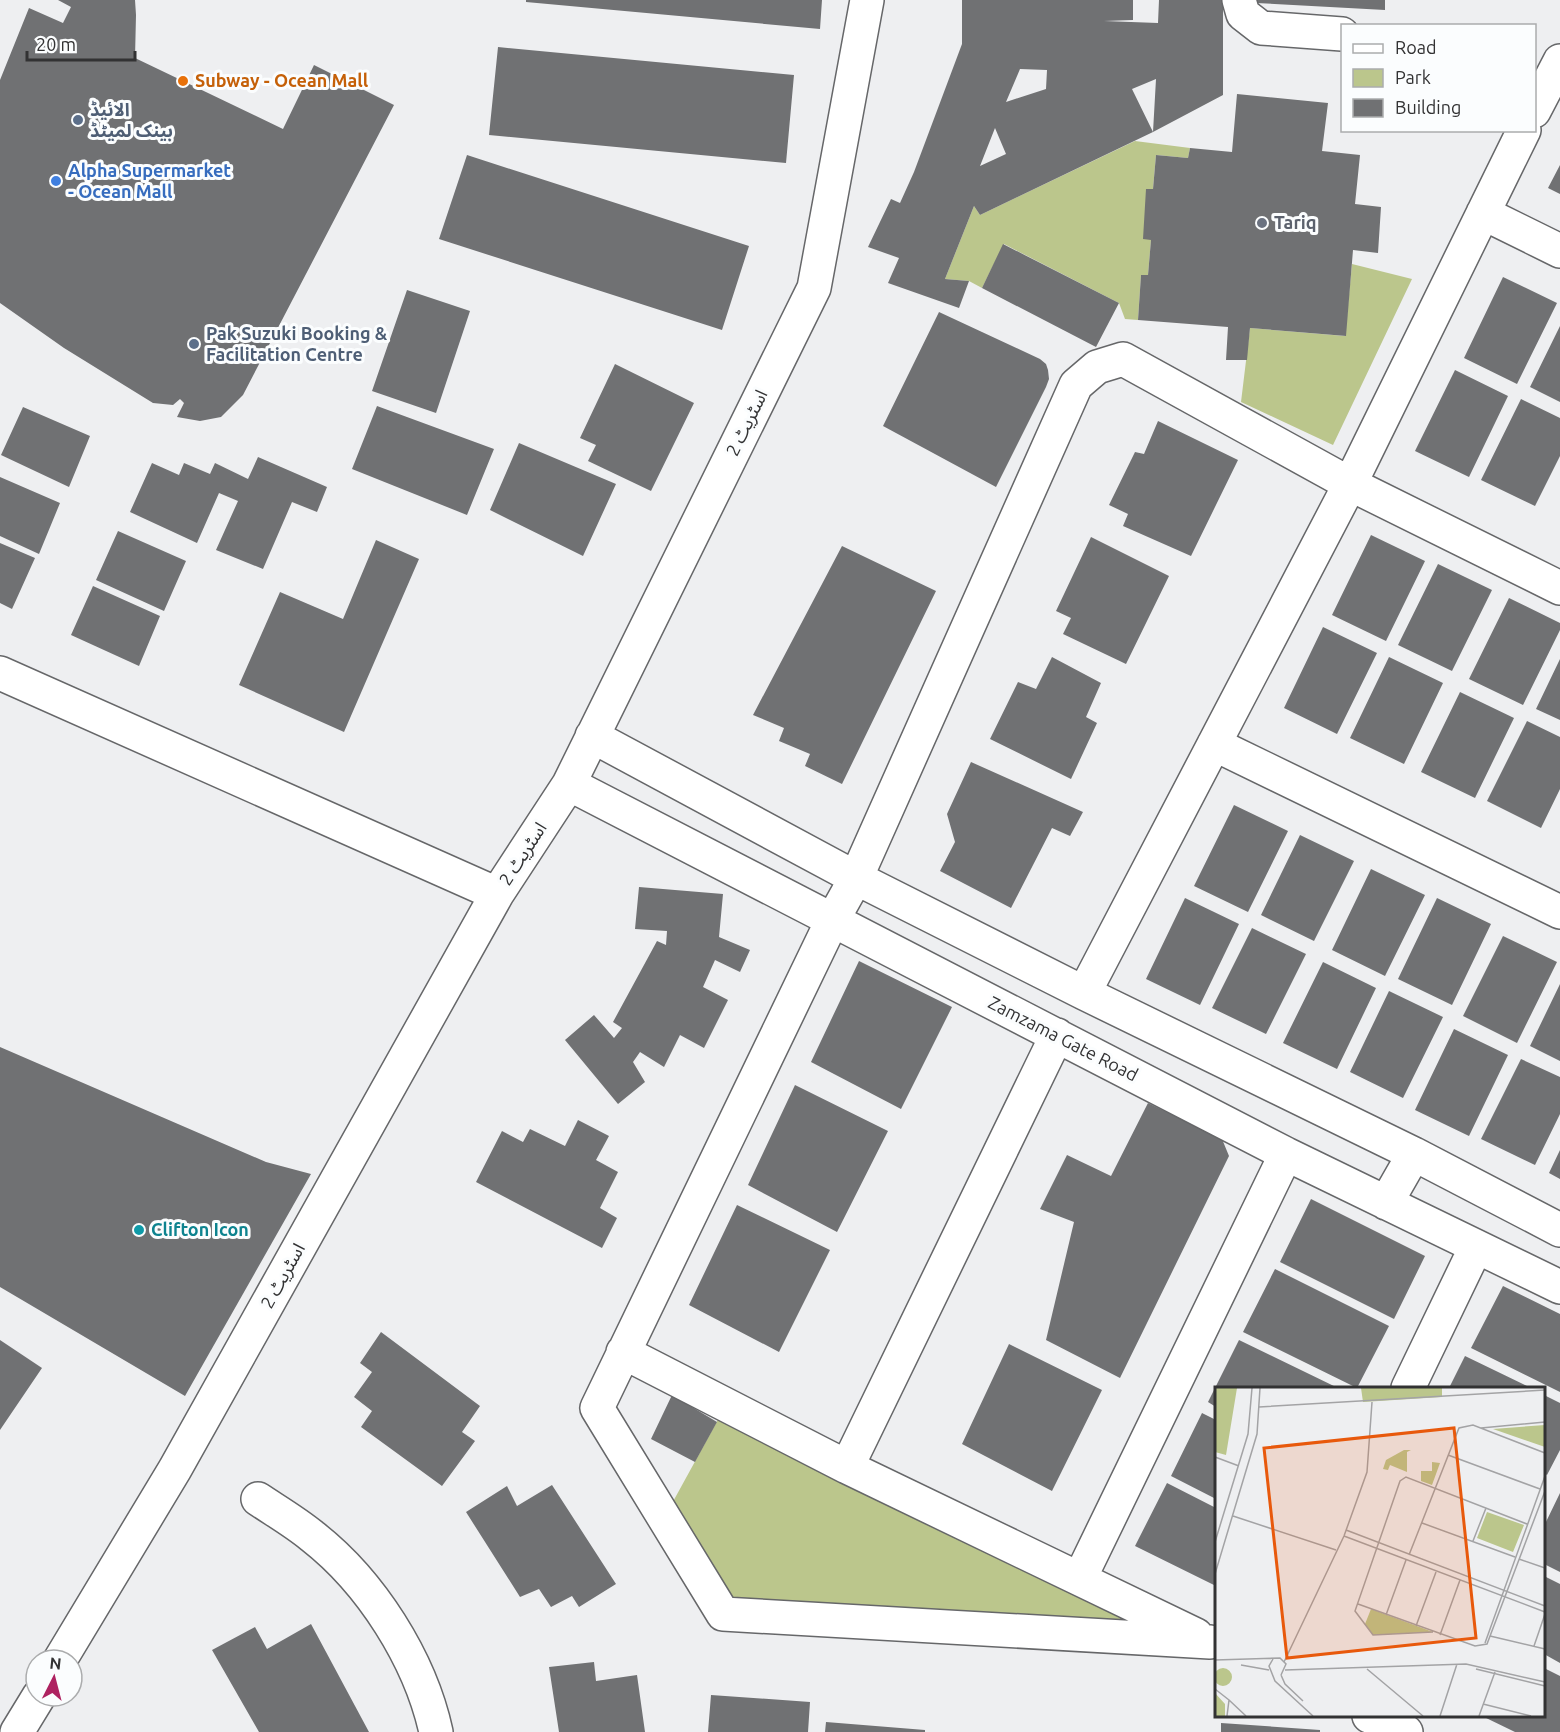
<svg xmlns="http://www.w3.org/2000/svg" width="1560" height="1732" viewBox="0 0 1560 1732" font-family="Ubuntu,'Noto Sans Arabic',sans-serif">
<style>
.green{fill:#bbc68c}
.building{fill:#707173;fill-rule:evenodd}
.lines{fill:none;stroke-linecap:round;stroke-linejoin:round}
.minor-casing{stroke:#666769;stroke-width:36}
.minor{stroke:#fff;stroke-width:33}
.food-dot{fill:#e8710a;stroke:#fbfdfe;stroke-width:2}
.service-dot{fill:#5c6f8a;stroke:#fbfdfe;stroke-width:2}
.shop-dot{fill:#3f7fe0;stroke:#fbfdfe;stroke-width:2}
.worship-dot{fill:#6b7280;stroke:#fbfdfe;stroke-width:2}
.culture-dot{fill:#0f9aa8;stroke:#fbfdfe;stroke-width:2}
.labels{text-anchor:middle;stroke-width:6;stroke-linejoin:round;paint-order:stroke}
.food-label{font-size:18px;font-weight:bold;fill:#c56008;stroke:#fbfdfe;text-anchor:start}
.service-label{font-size:18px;font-weight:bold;fill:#4e5e75;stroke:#fbfdfe;text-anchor:start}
.shop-label{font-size:18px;font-weight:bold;fill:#366cbe;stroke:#fbfdfe;text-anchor:start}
.worship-label{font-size:18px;font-weight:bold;fill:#5b616d;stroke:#fbfdfe;text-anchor:start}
.street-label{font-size:18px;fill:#323233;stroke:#fbfdfe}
.culture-label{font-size:18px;font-weight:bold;fill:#0d838f;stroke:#fbfdfe;text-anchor:start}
.inset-road{fill:none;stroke:#a3a3a5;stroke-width:1.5}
.view{fill:#e8590c;fill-opacity:0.15;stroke:#e8590c;stroke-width:3}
.inset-edge{fill:none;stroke:#323233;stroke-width:3}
</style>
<rect width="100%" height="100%" fill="#eeeff1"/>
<!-- green -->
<path class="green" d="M1135 141 1190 148 1188 158 1156 155 1153 189H1146L1151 240 1148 275H1141L1138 320 1125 319 1119 303 1004 244 982 288 969 281 945 279 974 206 980 215Z
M1352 264 1412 279 1333 445 1241 402 1250 328 1345 336Z
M726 1405 1210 1642 723 1614 664 1518Z"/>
<!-- building -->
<path class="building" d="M58 0H135L136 15 135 58 283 129 314 65 394 105 243 395 221 417 200 421 177 417 184 403 180 399 173 405 153 403 64 348 0 303V80L29 8 63 23 71 7Z
M526 0H822L820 29 526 2Z
M962 0H1133V20L1104 21 1158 23 1159 0H1223V95L1153 132 1156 79 1132 89 1153 132 980 215 974 206 945 279 969 281 959 308 888 283 899 258 868 247 891 199 900 203 914 172 962 44ZM1020 69 1047 70 1046 89 1006 102ZM995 128 1006 154 980 166Z
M1256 0H1385V10L1256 3Z
M498 47 794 75 786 163 489 135Z
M1237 94 1328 103 1322 151 1360 155 1355 204 1381 207 1378 253 1353 250 1346 336 1250 328 1247 360H1226L1228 327 1138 320 1141 275H1148L1151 240 1143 239 1146 189H1153L1156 155 1188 158 1190 148 1232 152Z
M467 155 749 246 722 330 439 239Z
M1560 165V194L1548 188Z
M1003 244 1119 303 1096 347 982 288Z
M1503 277 1557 303 1517 384 1464 358Z
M407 290 470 311 436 413 372 391Z
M939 312 1040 359 1046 364 1048 370 1049 379 1046 387 996 487 883 426Z
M1560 326V402L1530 387Z
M615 364 694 403 651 491 588 461 596 445 580 438Z
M1455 370 1508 396 1469 477 1415 451Z
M1521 399 1560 418V456L1535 506 1481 480Z
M377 406 494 449 467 515 352 469Z
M23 407 90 436 69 487 1 455Z
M1158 421 1238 460 1191 556 1123 526 1128 514 1109 505 1135 452 1144 454Z
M519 443 616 484 583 556 490 510Z
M258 457 327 487 317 512 292 502 263 569 216 550 238 501 219 493 197 543 130 512 152 463 179 475 184 463 210 474 215 463 248 479Z
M0 477 60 503 39 554 0 536Z
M118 531 186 561 164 611 96 580Z
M1371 535 1425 561 1386 641 1332 615Z
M1091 537 1169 576 1126 664 1063 634 1071 618 1056 611Z
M376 540 419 559 344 732 239 685 280 592 343 619Z
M0 543 35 558 12 609 0 603Z
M842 546 936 591 842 784 805 766 810 754 779 741 784 728 753 715Z
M1438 564 1492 590 1452 671 1398 645Z
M93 586 160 616 139 666 71 635Z
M1509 598 1560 623V630L1523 705 1469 679Z
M1323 627 1377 653 1337 734 1284 708Z
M1052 657 1101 683 1086 717 1097 723 1071 779 990 739 1018 682 1036 689Z
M1389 657 1443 683 1404 764 1350 738Z
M1560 659V720L1536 709Z
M1460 692 1514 718 1475 798 1421 772Z
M1527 721 1560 737V789L1541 828 1487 801Z
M971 762 1083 812 1070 836 1052 828 1011 908 940 871 955 842 947 814Z
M1234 805 1288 831 1248 912 1194 886Z
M1300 835 1354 861 1314 941 1261 915Z
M1371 869 1425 895 1385 976 1332 950Z
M639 887 723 894 719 937 750 950 740 972 715 960 703 987 728 1000 704 1048 680 1035 664 1067 640 1052 633 1062 645 1082 618 1104 565 1040 594 1015 614 1038 622 1028 613 1022 657 941 666 945 667 931 635 929Z
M1185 898 1239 924 1200 1005 1146 979Z
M1437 898 1491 924 1452 1005 1398 979Z
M1252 928 1306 954 1266 1034 1212 1008Z
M1503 936 1557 962 1517 1043 1463 1016Z
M859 961 952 1007 901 1109 811 1062Z
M1323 962 1376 988 1337 1069 1283 1043Z
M1560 984V1061L1530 1046Z
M1389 991 1443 1017 1403 1098 1350 1072Z
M1454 1029 1508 1055 1469 1136 1415 1110Z
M0 1047 266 1162 311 1174 185 1396 0 1287Z
M1521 1059 1560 1077V1114L1535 1165 1481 1139Z
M795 1085 888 1131 837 1232 748 1185Z
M1148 1103 1222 1139 1229 1156 1120 1378 1046 1340 1074 1222 1040 1209 1067 1155 1111 1176Z
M578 1120 609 1136 596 1160 618 1172 600 1208 617 1218 602 1248 476 1182 502 1131 523 1142 530 1129 565 1146Z
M1560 1150V1179L1549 1173Z
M1311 1199 1425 1256 1394 1319 1280 1262Z
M737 1205 830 1250 779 1352 689 1305Z
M1275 1269 1389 1326 1357 1388 1243 1332Z
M1503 1286 1560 1314V1392L1471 1348Z
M381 1332 480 1406 462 1432 475 1441 442 1486 361 1427 372 1411 354 1397 372 1372 360 1363Z
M0 1340 42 1368 0 1430Z
M1239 1340 1338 1388H1216V1407L1208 1402Z
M1009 1344 1102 1390 1052 1491 962 1444Z
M1465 1356 1531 1388H1449Z
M672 1395 717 1422 695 1462 651 1439Z
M1544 1395 1560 1403V1450L1547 1475 1544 1473Z
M1202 1413 1216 1420V1499L1171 1476Z
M1167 1483 1216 1508V1586L1135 1546Z
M552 1485 616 1584 579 1607 572 1596 551 1607 539 1589 520 1597 466 1512 507 1486 517 1506Z
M1560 1493V1572L1544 1564V1526Z
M1544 1576 1560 1584V1663L1544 1654Z
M311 1624 369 1732H259L212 1650 255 1627 267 1649Z
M594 1662 596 1681 637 1675 645 1732H559L549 1667Z
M1544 1668 1560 1676V1732H1515L1482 1716H1544Z
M711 1695 810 1702 808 1732H708Z
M826 1722 925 1730V1732H825Z
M1221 1723 1320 1730V1732H1221Z"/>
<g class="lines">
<defs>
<path id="minor" d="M1239 0 1243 14 1261 28 1342 34
M1534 111 1560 61
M1483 213 1560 251
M0 673 497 894
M592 736 856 878 1084 993 1414 1154 1560 1230
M1214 744 1560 912
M569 784 1286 1154 1560 1287
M1084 993 1350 484 1524 130
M1386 1203 1414 1154
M623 1352 847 1467 1196 1635
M1408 1388 1476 1247
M847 1467 1057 1035
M258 1499C276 1511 295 1522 312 1536 371 1582 420 1659 436 1732
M1080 1578 1286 1154
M1210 1642 723 1614 597 1408 832 921 856 878 1076 385 1097 367 1123 359 1350 484 1560 588
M60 1660 175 1469 497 894 569 784 814 288 867 0
M1369 1716 1406 1732
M17 1732 39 1696"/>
</defs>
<!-- minor casing -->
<use href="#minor" class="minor-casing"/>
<!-- minor -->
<use href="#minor" class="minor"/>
</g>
<!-- markers -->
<circle class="food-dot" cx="183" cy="81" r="6"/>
<g class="service-dot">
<circle cx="78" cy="120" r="6"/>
<circle cx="194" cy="344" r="6"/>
</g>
<circle class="shop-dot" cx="56" cy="181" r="6"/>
<circle class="worship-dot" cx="1262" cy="223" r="6"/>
<circle class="culture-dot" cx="139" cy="1230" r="6"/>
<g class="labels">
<!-- food labels -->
<g class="food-label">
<text x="195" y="87">Subway - Ocean Mall</text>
</g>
<!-- service labels -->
<g class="service-label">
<text x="90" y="116">الائیڈ<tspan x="90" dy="21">بینک لمیٹڈ</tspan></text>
<text x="206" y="340">Pak Suzuki Booking &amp;<tspan x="206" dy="21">Facilitation Centre</tspan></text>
</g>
<!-- shop labels -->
<g class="shop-label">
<text x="68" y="177">Alpha Supermarket<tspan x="68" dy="21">- Ocean Mall</tspan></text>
</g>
<!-- worship labels -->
<g class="worship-label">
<text x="1274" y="229">Tariq</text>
</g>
<!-- street labels -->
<g class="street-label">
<text transform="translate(747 423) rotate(-64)" y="6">اسٹریٹ 2</text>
<text transform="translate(523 854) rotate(-57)" y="6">اسٹریٹ 2</text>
<text transform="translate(1063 1039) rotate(27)" y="6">Zamzama Gate Road</text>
<text transform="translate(283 1276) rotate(-61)" y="6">اسٹریٹ 2</text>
</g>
<!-- culture labels -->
<g class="culture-label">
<text x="151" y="1236">Clifton Icon</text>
</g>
</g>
<!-- overview -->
<g transform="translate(1215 1387)">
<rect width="330" height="330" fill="#eeeff1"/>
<path d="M0 1H22L11 68 0 65ZM146 1H227V10L148 15ZM330 38V60L278 42ZM189 63H196L192 65V85L175 78 173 83 168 82 171 73ZM217 75 225 76 217 98 206 94V84H217ZM272 125 309 138 298 165 262 151ZM156 222 218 245 158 248 150 237ZM-1 290a9 9 0 1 1 18 0a9 9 0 1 1-18 0ZM0 306 10 317V329H0Z" fill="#bbc68c"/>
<path class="inset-road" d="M44 20 330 3M266 41 330 35M233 68 325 102M0 70 24 79M18 129 121 163M207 136 300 170M131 143 330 219M129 149 330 225M258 154 271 121M0 155 33 47 37 1M194 168 244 41 258 38 330 66M304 172 330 181M0 187 42 47 45 1M143 217 260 259 272 257 330 104M171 228 191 173M201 239 221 185M218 245 158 248 140 224 185 94 191 90 312 137M225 248 245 193M275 249 330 262M270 256 330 89M319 259 330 227M58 272 54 279 60 294 98 329M0 273 65 271 71 277 66 288M69 275 129 149 152 85 157 15M26 278 54 283M152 282 208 329M261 282 330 299M70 283 251 277 330 295M66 288 70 297 88 314M0 302 14 313 12 329M14 313 31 329M268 317 316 329M225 329 242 277M264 329 280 285"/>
<path class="view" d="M239 41 261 251 72 271 49 61Z"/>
<rect width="330" height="330" class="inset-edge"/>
</g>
<!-- legend -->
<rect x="1341" y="24" width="195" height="108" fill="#fbfdfe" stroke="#abacad" stroke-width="1.5"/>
<rect x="1353" y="44" width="30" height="9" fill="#ffffff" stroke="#abacad" stroke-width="1.5"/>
<text x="1395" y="54" font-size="18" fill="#323233">Road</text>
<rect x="1353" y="69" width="30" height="18" fill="#bbc68c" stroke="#abacad" stroke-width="1.5"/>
<text x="1395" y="84" font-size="18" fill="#323233">Park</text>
<rect x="1353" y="99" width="30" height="18" fill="#707173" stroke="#abacad" stroke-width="1.5"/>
<text x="1395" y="114" font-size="18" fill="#323233">Building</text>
<!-- north arrow -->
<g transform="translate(54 1678) rotate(6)"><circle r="28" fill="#fbfdfe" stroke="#abacad" stroke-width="1.5"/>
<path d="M0-4.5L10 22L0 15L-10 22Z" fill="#ae2260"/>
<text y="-9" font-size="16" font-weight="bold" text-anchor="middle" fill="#323233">N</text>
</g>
<!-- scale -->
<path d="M27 51v9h108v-9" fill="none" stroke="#323233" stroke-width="3"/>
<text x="36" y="51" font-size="18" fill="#323233" stroke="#fbfdfe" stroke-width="4.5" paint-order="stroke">20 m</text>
</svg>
